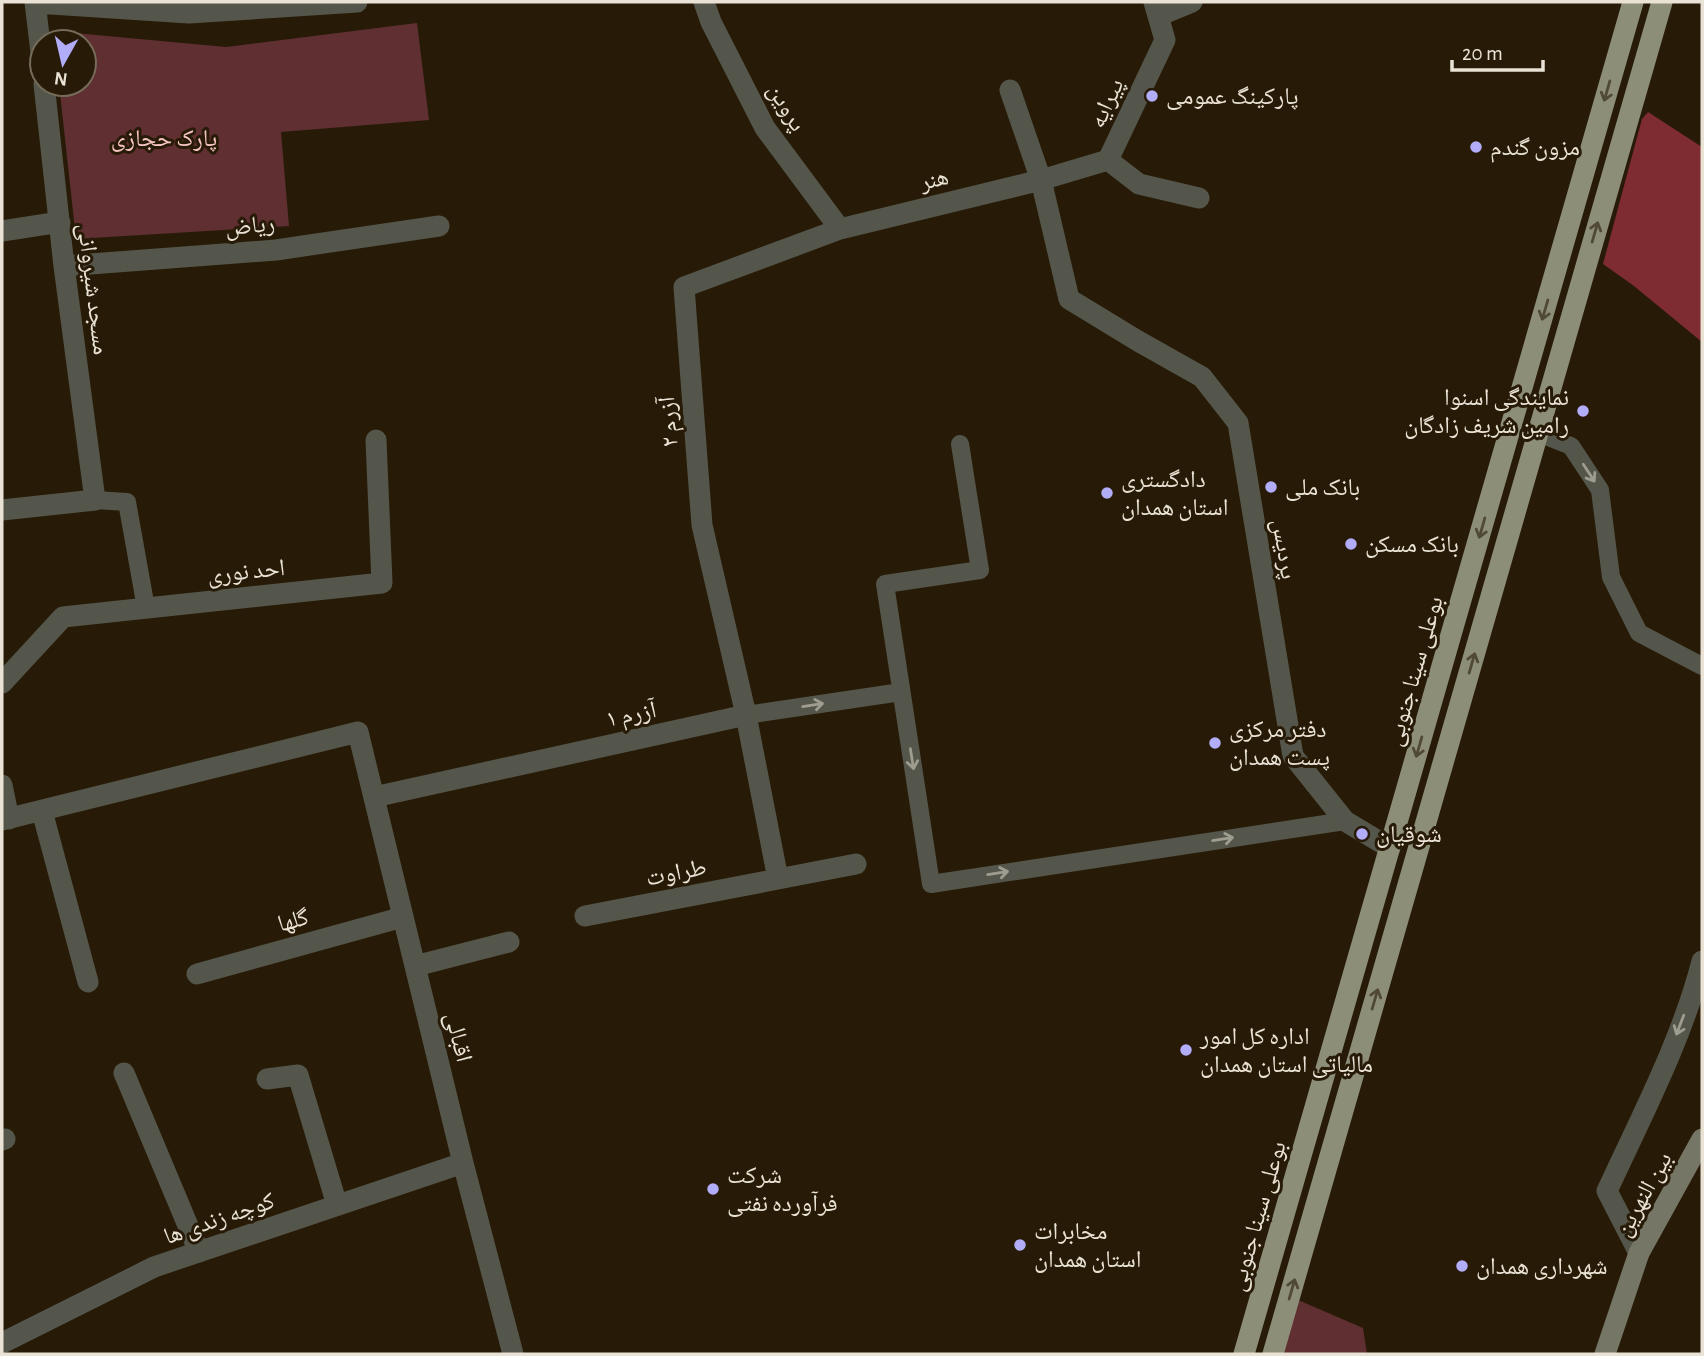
<svg xmlns="http://www.w3.org/2000/svg" width="1704" height="1356" viewBox="0 0 1704 1356" font-family="'Alegreya Sans','Noto Naskh Arabic',sans-serif">
<style>
.green{fill:#5f2f31}
.forest{fill:#7f2b32}
.lines{fill:none;stroke-linecap:round;stroke-linejoin:round}
.lane{stroke:#55564b;stroke-width:18}
.street{stroke:#55564b;stroke-width:21}
.secondary{stroke:#757665;stroke-width:21}
.primary{stroke:#8d8e78;stroke-width:21}
.oneway{stroke:#504934}
.oneway2{stroke:#9f9c90}
.poi-dot{fill:#b2adf9;stroke:#271b07;stroke-width:2.5}
.labels{text-anchor:middle;stroke-width:6;stroke-linejoin:round;paint-order:stroke}
.poi-label{font-size:24px;fill:#e9e2d5;stroke:#271b07;text-anchor:start}
.street-label{font-size:24px;fill:#e9e2d5;stroke:#271b07}
.park-label{font-size:24px;fill:#f6c4c3;stroke:#271b07}
</style>
<rect width="100%" height="100%" fill="#271b07"/>
<!-- green -->
<path class="green" d="M417 23 429 120 281 132 289 226 76 239 59 84H84V42H54L53 31 226 47Z
M1298 1300 1363 1328 1367 1354H1283Z"/>
<!-- forest -->
<path class="forest" d="M1648 112 1702 147V342L1634 286 1603 264 1642 119Z"/>
<g class="lines">
<!-- lane -->
<path class="lane" d="M1538 433 1571 446 1600 490 1611 577 1639 633 1702 666
M960 444 980 570 885 584 931 884 1345 821
M95 500 127 502 146 608
M746 715 901 692"/>
<!-- street -->
<path class="street" d="M35 2 42 61
M704 2 711 22 765 128 840 229
M36 3 189 13 357 2
M1158 16 1192 2
M1010 90 1041 180 1069 299 1138 341 1202 377 1238 423 1293 756 1345 821 1390 848
M1108 160 1139 184 1199 198
M2 231 60 222
M64 266 276 250 439 226
M2 510 95 500 64 266 44 84
M2 683 63 617 382 583 376 440
M2 785 9 819
M374 797 746 715
M42 811 88 982
M2 820 358 732 463 1163 513 1354
M856 864 778 879 746 715 702 525 684 287 840 229 1041 180 1108 160 1165 40 1154 2
M585 916 778 879
M415 966 509 942
M197 974 403 917
M124 1073 199 1252
M267 1079 298 1075 337 1205
M2 1140 5 1139
M1639 1253 1607 1191C1641 1117 1682 1040 1702 961
M2 1343 154 1267 463 1163"/>
<!-- secondary -->
<path class="secondary" d="M1605 1354 1639 1253 1702 1139"/>
<!-- primary -->
<path class="primary" d="M1244 1354 1633 2
M1273 1354 1662 2"/>
</g>
<!-- one-way arrows -->
<defs><path id="oneway-shaft" d="M-6 0H5M1.5-3L5.5 0L1.5 3" fill="none" stroke-width="1.6" stroke-linecap="round" stroke-linejoin="round" transform="scale(1.75)"/></defs>
<g class="oneway">
<use href="#oneway-shaft" transform="translate(1607 91) rotate(106)"/>
<use href="#oneway-shaft" transform="translate(1595 232) rotate(-74)"/>
<use href="#oneway-shaft" transform="translate(1545 310) rotate(106)"/>
<use href="#oneway-shaft" transform="translate(1482 528) rotate(106)"/>
<use href="#oneway-shaft" transform="translate(1472 663) rotate(-74)"/>
<use href="#oneway-shaft" transform="translate(1419 747) rotate(106)"/>
<use href="#oneway-shaft" transform="translate(1375 999) rotate(-74)"/>
<use href="#oneway-shaft" transform="translate(1292 1289) rotate(-74)"/>
</g>
<g class="oneway2">
<use href="#oneway-shaft" transform="translate(1589 473) rotate(57)"/>
<use href="#oneway-shaft" transform="translate(813 705) rotate(-9)"/>
<use href="#oneway-shaft" transform="translate(912 759) rotate(81)"/>
<use href="#oneway-shaft" transform="translate(1223 839) rotate(-9)"/>
<use href="#oneway-shaft" transform="translate(998 873) rotate(-9)"/>
<use href="#oneway-shaft" transform="translate(1680 1025) rotate(111)"/>
</g>
<!-- markers -->
<g class="poi-dot">
<circle cx="1152" cy="96" r="7"/>
<circle cx="1476" cy="147" r="7"/>
<circle cx="1583" cy="411" r="7"/>
<circle cx="1271" cy="487" r="7"/>
<circle cx="1107" cy="493" r="7"/>
<circle cx="1351" cy="544" r="7"/>
<circle cx="1215" cy="743" r="7"/>
<circle cx="1362" cy="834" r="7"/>
<circle cx="1186" cy="1050" r="7"/>
<circle cx="713" cy="1189" r="7"/>
<circle cx="1020" cy="1245" r="7"/>
<circle cx="1462" cy="1266" r="7"/>
</g>
<g class="labels">
<!-- poi labels -->
<g class="poi-label">
<text x="1166" y="104">پارکینگ عمومی</text>
<text x="1490" y="155">مزون گندم</text>
<text x="1569" y="405" text-anchor="end">نمایندگی اسنوا<tspan x="1569" dy="28">رامین شریف زادگان</tspan></text>
<text x="1121" y="487">دادگستری<tspan x="1121" dy="28">استان همدان</tspan></text>
<text x="1285" y="495">بانک ملی</text>
<text x="1365" y="552">بانک مسکن</text>
<text x="1229" y="737">دفتر مرکزی<tspan x="1229" dy="28">پست همدان</tspan></text>
<text x="1376" y="842">شوقیان</text>
<text x="1200" y="1044">اداره کل امور<tspan x="1200" dy="28">مالیاتی استان همدان</tspan></text>
<text x="727" y="1183">شرکت<tspan x="727" dy="28">فرآورده نفتی</tspan></text>
<text x="1034" y="1239">مخابرات<tspan x="1034" dy="28">استان همدان</tspan></text>
<text x="1476" y="1274">شهرداری همدان</text>
</g>
<!-- street labels -->
<g class="street-label">
<text transform="translate(1106 103) rotate(-65)" y="8">پیرایه</text>
<text transform="translate(787 107) rotate(59)" y="8">پروین</text>
<text transform="translate(934 179) rotate(-14)" y="8">هنر</text>
<text transform="translate(250 225) rotate(-5)" y="8">ریاض</text>
<text transform="translate(94 289) rotate(83)" y="8">مسجد شیروانی</text>
<text transform="translate(668 422) rotate(-94)" y="8">آزرم ۲</text>
<text transform="translate(1285 549) rotate(81)" y="8">پردیس</text>
<text transform="translate(246 571) rotate(-6)" y="8">احد نوری</text>
<text transform="translate(1414 671) rotate(-74)" y="8">بوعلی سینا جنوبی</text>
<text transform="translate(631 714) rotate(-12)" y="8">آزرم ۱</text>
<text transform="translate(676 872) rotate(-11)" y="8">طراوت</text>
<text transform="translate(293 920) rotate(-15)" y="8">گلها</text>
<text transform="translate(459 1037) rotate(76)" y="8">اقبالی</text>
<text transform="translate(1643 1194) rotate(-61)" y="8">بین النهرین</text>
<text transform="translate(1257 1216) rotate(-74)" y="8">بوعلی سینا جنوبی</text>
<text transform="translate(219 1218) rotate(-19)" y="8">کوچه زندی ها</text>
</g>
<!-- park labels -->
<g class="park-label">
<text x="164" y="146">پارک حجازی</text>
</g>
</g>
<!-- border -->
<rect width="1704" height="1356" fill="none" stroke="#e9e2d5" stroke-width="7"/>
<!-- north arrow -->
<g transform="translate(63 63) rotate(188)"><circle r="33" fill="#271b07" stroke="#756b59" stroke-width="2"/>
<path d="M0-5L12 26L0 18L-12 26Z" fill="#b2adf9"/>
<text y="-10" font-size="19" font-weight="bold" text-anchor="middle" fill="#e9e2d5">N</text>
</g>
<!-- scale -->
<path d="M1452 60v10h91v-10" fill="none" stroke="#e9e2d5" stroke-width="3.5"/>
<text x="1462" y="60" font-size="21" fill="#e9e2d5" stroke="#271b07" stroke-width="5" paint-order="stroke">20 m</text>
</svg>
